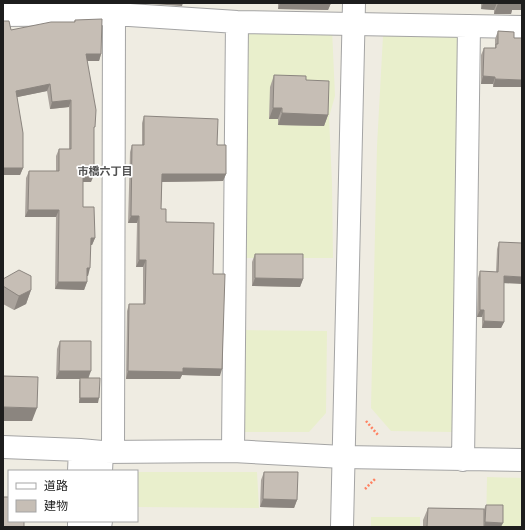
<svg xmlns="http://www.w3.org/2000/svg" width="525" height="530" viewBox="0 0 525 530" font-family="Mulish,'Noto Sans JP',sans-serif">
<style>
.farmland{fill:#e9efcc}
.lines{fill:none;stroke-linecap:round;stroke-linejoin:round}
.minor-casing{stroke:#a4a4a4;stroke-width:24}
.tertiary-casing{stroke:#a4a4a4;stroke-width:24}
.path{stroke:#ff8262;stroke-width:2.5;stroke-dasharray:2 2;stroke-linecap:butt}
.minor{stroke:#fff;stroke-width:22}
.tertiary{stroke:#fff;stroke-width:22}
.wall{fill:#aaa39c}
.shaded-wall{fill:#8b857f}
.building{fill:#c6beb5;stroke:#8b857f}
.labels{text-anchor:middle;stroke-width:3.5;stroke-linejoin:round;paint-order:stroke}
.neighbourhood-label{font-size:11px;font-weight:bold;fill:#505050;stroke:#fff}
</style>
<rect width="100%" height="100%" fill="#efece2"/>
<!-- farmland -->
<path class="farmland" d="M242 29H332L335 96 329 117 332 183 333 258H245Z
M460 35 452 432 391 431 371 408 377 146 383 36Z
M240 330 327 331 326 413 309 432H238Z
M137 472H257L259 508 137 507Z
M487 477 522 478V527H486Z
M371 517H420V527H371Z"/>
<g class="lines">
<defs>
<path id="minor" d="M3 15 114 14 237 22 522 27
M3 447 80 450 102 452 233 451 343 457 522 460
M233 451 237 22
M113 452 114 14 115 3
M463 460 469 26
M79 471 80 450
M101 471 102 452
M79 527V521
M100 527 101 521"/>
<path id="tertiary" d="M342 527 354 3"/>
</defs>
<!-- minor casing -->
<use href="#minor" class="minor-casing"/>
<!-- tertiary casing -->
<use href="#tertiary" class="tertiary-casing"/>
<!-- path -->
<path class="path" d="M366 421 378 435
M365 489 375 479"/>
<!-- minor -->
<use href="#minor" class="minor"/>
<!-- tertiary -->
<use href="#tertiary" class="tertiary"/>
</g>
<!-- wall -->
<path class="wall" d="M278 3H331L328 10 278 9Z
M481 3H522L521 10H512L511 14H494V10L481 9Z
M75 20 101 54 99 61H87L94 132 91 182H83V207L95 238 92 245H91L88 276H87V282L84 290 55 289 56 217H25L26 178 29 171H56V156L59 149H69V107L50 109 47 91 17 97 23 168 20 175H3L11 30 74 22Z
M498 31 514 32 493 87V84H481V55L484 48H495V39Z
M274 75 306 80 328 115 324 126 278 125V119H269L270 87Z
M144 116 217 145 226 174 223 181 162 182 161 209 166 222 213 274 220 376 182 375 180 379H126L127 311 129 304H143V267H136L137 223H128L130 152 132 145H142V123Z
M499 242 504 283V322L501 328H482V317H477L478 278 480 271 496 272 497 249Z
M255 254 303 279 300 287 252 286V262Z
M3 279 31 290 26 304 14 310 3 304Z
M60 341 89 378 98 403H79V382L80 379H56L57 349Z
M264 472 297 500 294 508 260 507 261 480Z
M486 505 501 527H423V520L428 508 484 509Z"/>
<!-- shaded-wall -->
<path class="shaded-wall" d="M137 3H183L182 6Z
M280 3H331L328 10 278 9Z
M483 3H497L494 10 481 9Z
M498 3H522V8L521 10H512L511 14H494Z
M86 54H101L99 61H84Z
M483 76 495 77 493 84H481Z
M495 79 522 80V87H493Z
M50 84 47 91 13 98 16 91Z
M71 100 69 107 50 109 52 102Z
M273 108H282L278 119H269Z
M282 113 328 115 324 126 278 125Z
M3 168H23L20 175H3Z
M162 174H226L223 181 159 182Z
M83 175H94L91 182H80Z
M28 210H59L56 217H25Z
M131 216H139L137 223H128Z
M91 238H95L92 245H88Z
M139 260H146L143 267H136Z
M87 268H90L88 276H85Z
M504 276 522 277V284L502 283Z
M255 278 303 279 300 287 252 286Z
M58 282H87L84 290 55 289Z
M31 290 26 304 14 310 19 296Z
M480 310H484L482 317H477Z
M484 321 504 322 501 328H482Z
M183 368 222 369 220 376 182 375 180 379H126L128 371Z
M59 371H91L88 379 80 378V379H56Z
M80 398H99L98 403H79Z
M3 407 37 408 32 421H3Z
M263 499 297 500 294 508 260 507Z
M485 522 503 523 501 527H484Z"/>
<!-- building -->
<path class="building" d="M102 19 101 54H86L96 110 95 127H94V175H83V207H94L95 238H91L90 268H87V282H58L59 210H28L29 171H59V149H71V100L52 102 50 84 16 91 23 133V168H3V21H9L11 30 51 22H75V20Z
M498 31 514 32V38H522V80L495 79V77L483 76 484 48H496V44H498Z
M274 75 306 76V80L329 81 328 115 282 113V108H273Z
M144 116 218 119 217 145H226V174H162L161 209H166V222L214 223 213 274H225L222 369 183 368V372L128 371 129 304H145L146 260H139V216H131L132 145H144Z
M499 242 522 243V277L504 276V322L484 321V310H480V271L498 272Z
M255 254H303V279L255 278Z
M19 270 31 276V290L19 296 3 286V279Z
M60 341H91V371H59Z
M3 376 38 377 37 408 3 407Z
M80 378H100L99 398H80Z
M264 472H298L297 500 263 499Z
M3 497H9V521H24V527H3Z
M486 505H503V523L485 522Z
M428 508 484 509V527H427Z"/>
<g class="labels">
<!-- neighbourhood labels -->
<g class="neighbourhood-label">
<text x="105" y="175">市橋六丁目</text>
</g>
</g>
<!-- border -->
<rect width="525" height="530" fill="none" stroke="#1d1d1d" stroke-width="8"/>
<!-- legend -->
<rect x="8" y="470" width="130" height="52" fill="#ffffff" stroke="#a5a5a5"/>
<rect x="16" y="483" width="20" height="6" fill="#ffffff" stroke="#a5a5a5"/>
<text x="44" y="490" font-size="12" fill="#1d1d1d">道路</text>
<rect x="16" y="500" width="20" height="12" fill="#c6beb5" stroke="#a5a5a5"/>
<text x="44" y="510" font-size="12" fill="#1d1d1d">建物</text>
</svg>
